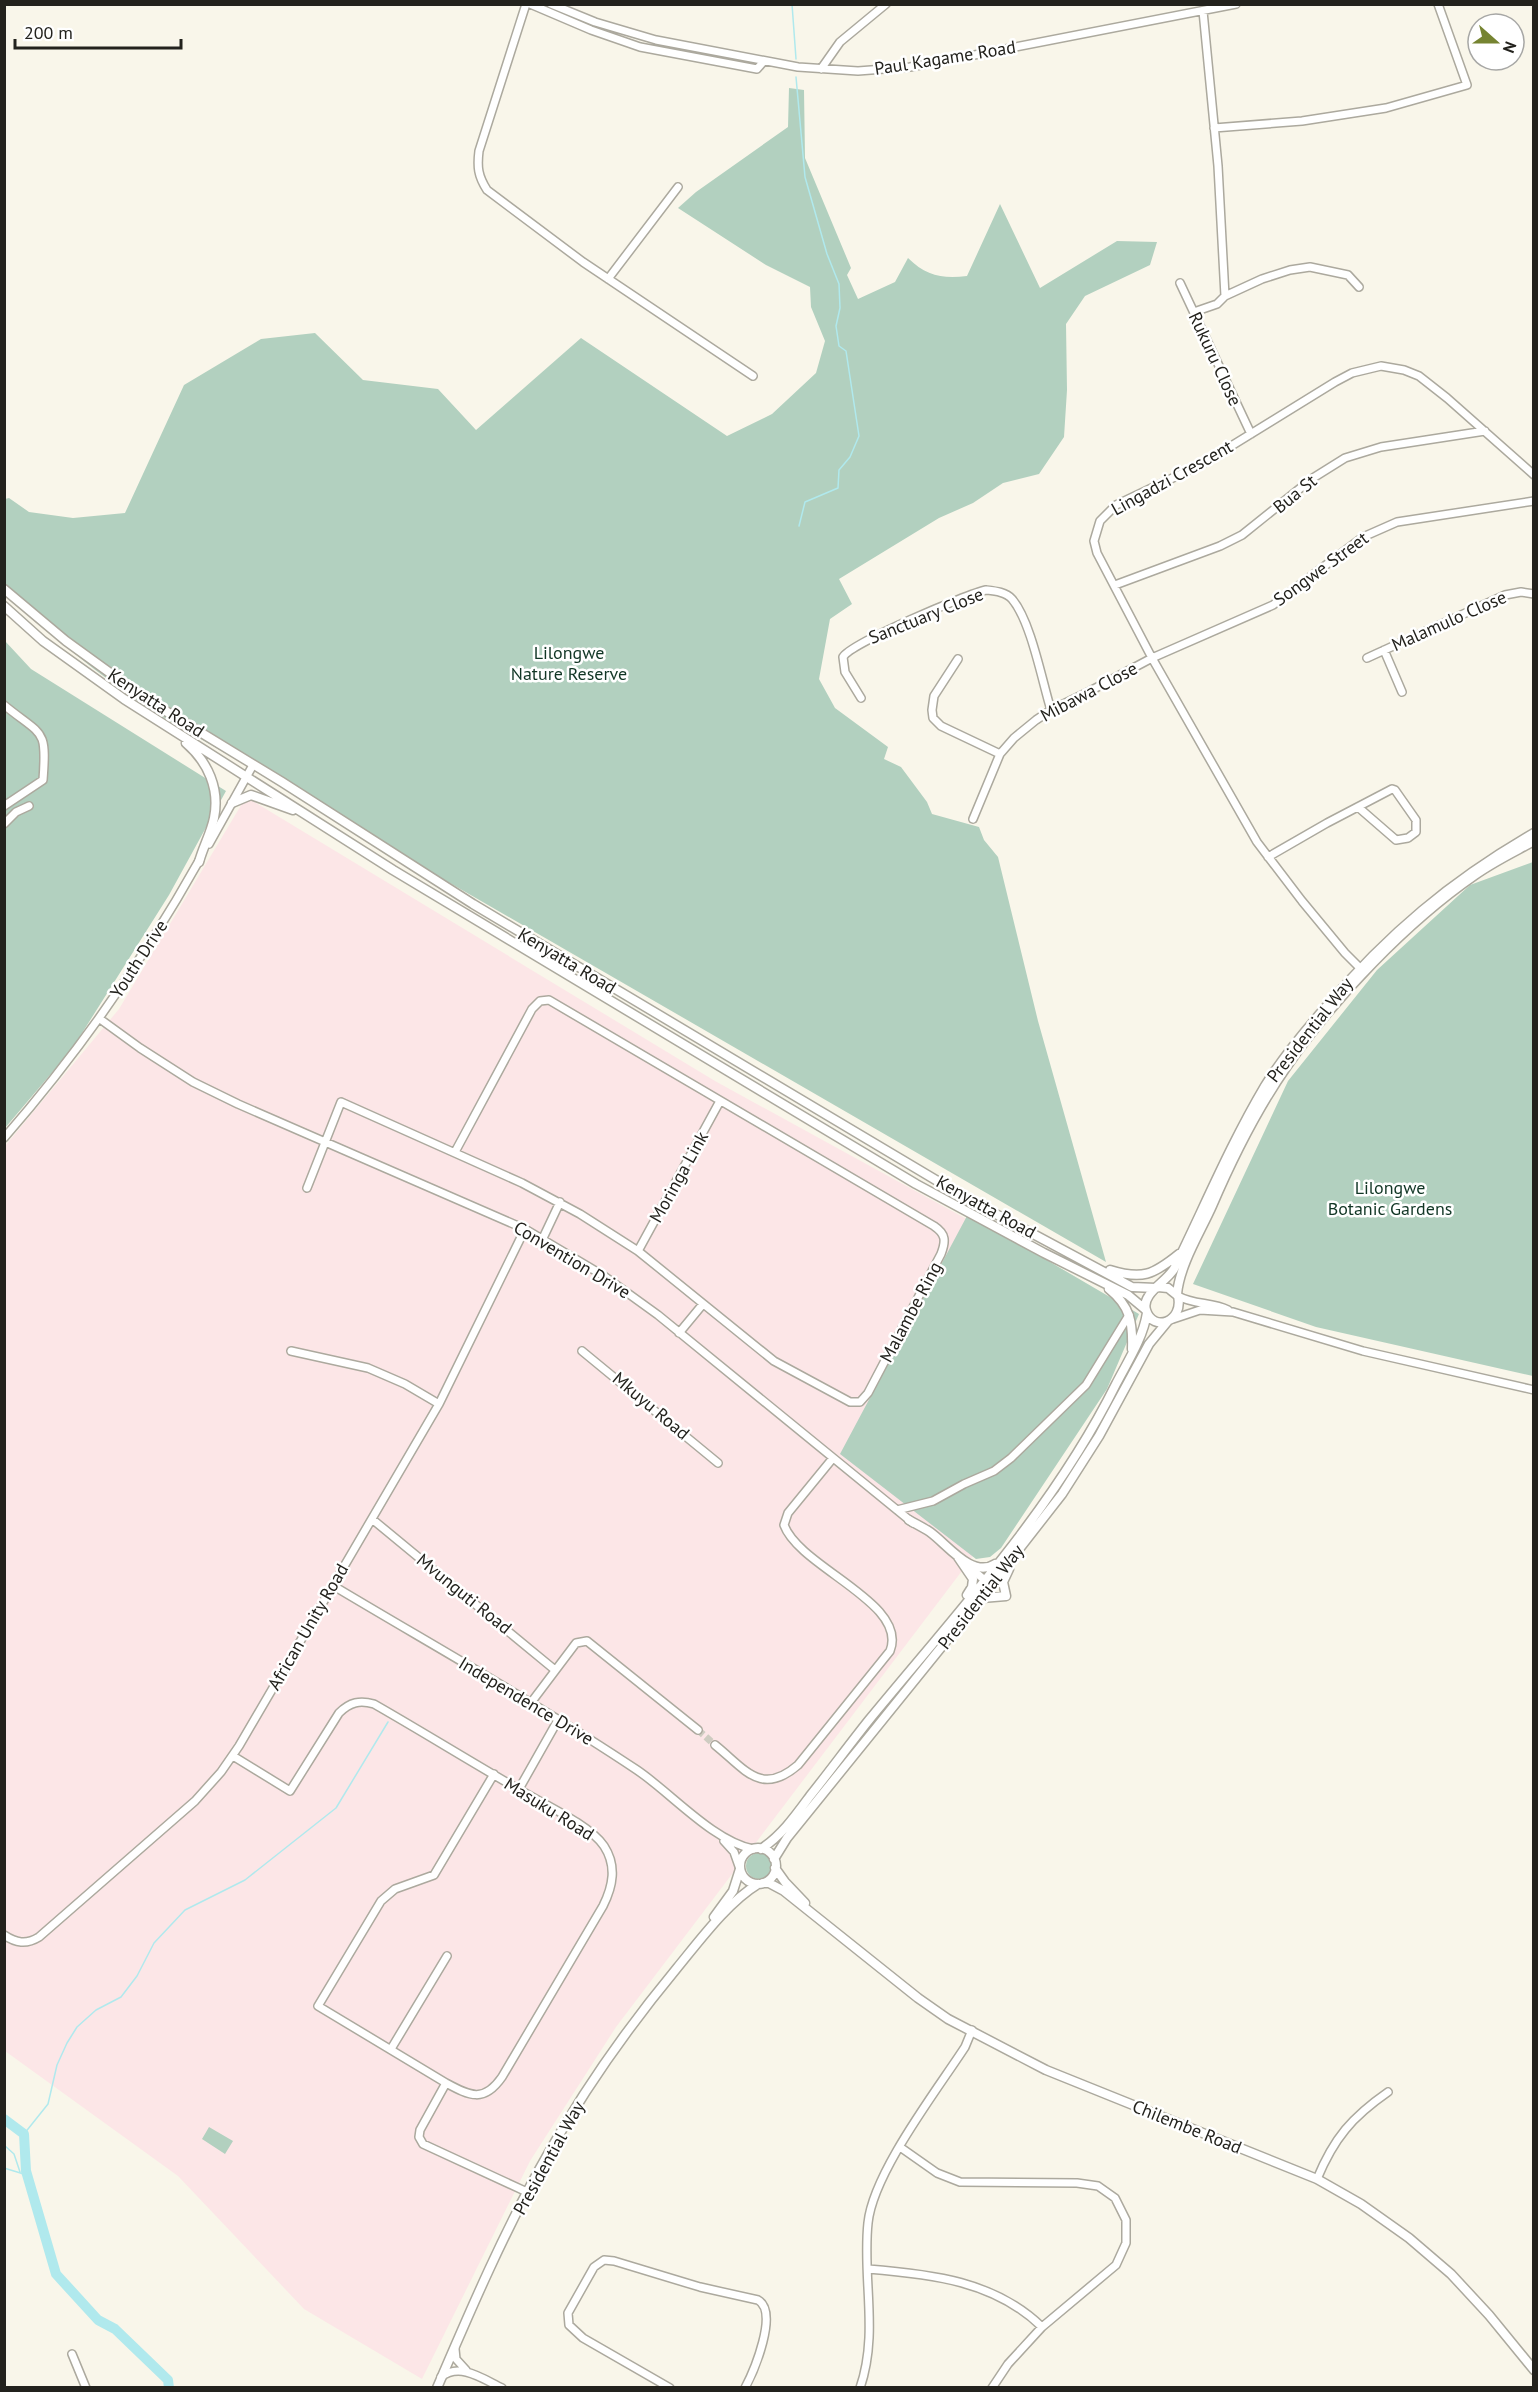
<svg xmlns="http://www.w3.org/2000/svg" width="1538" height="2392" viewBox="0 0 1538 2392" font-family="'PT Sans',sans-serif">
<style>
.commercial{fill:#fce6e7}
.green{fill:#b2d0bf}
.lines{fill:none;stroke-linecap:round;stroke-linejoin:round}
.stream{stroke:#b0e9ed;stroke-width:1.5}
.river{stroke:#b0e9ed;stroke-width:10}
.minor-tunnel{stroke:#ceccc1;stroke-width:7;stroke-dasharray:7 3.5;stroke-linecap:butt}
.minor-casing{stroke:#aca99e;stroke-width:10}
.major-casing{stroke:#aca99e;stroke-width:11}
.minor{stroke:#fff;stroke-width:7}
.major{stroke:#fff;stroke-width:8}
.labels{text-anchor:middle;stroke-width:5;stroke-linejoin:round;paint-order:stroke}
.street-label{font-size:18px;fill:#23221d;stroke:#fff}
.park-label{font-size:18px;fill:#113625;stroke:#fff}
</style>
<rect width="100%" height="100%" fill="#f9f6ea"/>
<!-- commercial -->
<path class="commercial" d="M246 797 715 1081 1136 1312 971 1559 616 2027 530 2161 422 2379 304 2309 178 2176 5 2051V1146L119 1009Z"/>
<!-- green -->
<path class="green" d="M789 88 804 90 805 158 851 268 847 275 858 299 895 282 908 258C926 276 943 279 967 276L1000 204 1040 288 1117 241 1157 242 1150 265 1085 296 1066 324 1067 390 1064 437 1039 474 1003 483 973 503 939 518 839 579 852 604 830 619 819 679 835 708 888 747 884 759 901 767 927 802 932 814 979 827 984 840 998 857 1038 1021 1106 1262 154 712C100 675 49 637 5 588V499L9 498 29 512 73 518 125 513 184 385 261 339 315 333 363 380 438 389 476 430 581 338 727 436 772 414 816 373 825 341 811 307 810 287 766 265 678 208 696 192 788 127Z
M5 641 31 669 226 791 169 895 72 1049 5 1128Z
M1533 862V1376L1316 1327 1193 1284 1288 1081 1377 970 1470 885Z
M968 1214 1139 1314 1107 1389 1001 1548 990 1557 976 1559 840 1454Z
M746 1866a13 13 0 1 1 26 0a13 13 0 1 1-26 0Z
M209 2127 233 2141 225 2154 202 2139Z"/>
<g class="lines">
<!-- stream -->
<path class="stream" d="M792 4 796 59
M796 77 805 177 827 254 839 284 840 308 836 326 839 346 846 351 859 436 850 457 839 470 838 488 805 502 799 526
M24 2134 48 2104 57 2065 67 2043 77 2027 96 2010 121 1997 137 1976 154 1943 185 1910 245 1880 336 1808 388 1722
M4 2145 14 2154 20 2172
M4 2168 27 2175"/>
<!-- river -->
<path class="river" d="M4 2119 24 2134 26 2171 56 2274 98 2320 115 2329 168 2380 169 2388"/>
<!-- minor-tunnel -->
<path class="minor-tunnel" d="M698 1730 715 1745"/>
<defs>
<path id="minor" d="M526 4 479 151C477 167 478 176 487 190L583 262 753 376
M530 4 591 30 640 47 757 69 764 61
M551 4 595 22 656 40 798 67 858 71 910 67 959 58 1236 4
M821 69 840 42 886 4
M1214 128 1302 121 1386 108 1467 85 1438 4
M608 279 678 187
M1180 283 1251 434
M1225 296 1262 279 1290 270 1310 267 1348 275 1359 287
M1194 312 1217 304 1225 296 1218 166 1203 11
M1115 585 1220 546 1242 535 1313 478 1345 458 1381 447 1485 431
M1384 650 1402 692
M1367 658 1505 595 1521 592 1534 594
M958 659 934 696 932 710 933 718 941 726 1000 754
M861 698 845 672 843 657C851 643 967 594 986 590 995 591 1006 592 1012 599 1031 621 1042 681 1051 710
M4 705C43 737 47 727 43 780L4 806
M973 819 1000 754 1014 738 1036 720 1051 710 1090 691 1152 658 1273 605 1363 537 1397 522 1534 501
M4 824 16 812 29 806
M209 844 253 765
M1268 857 1327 823 1392 789 1395 790 1416 820V832L1408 838 1396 840 1358 807
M1360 968 1345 953 1302 901 1257 842 1152 658 1097 553 1094 541 1100 521 1116 505 1202 464 1335 382 1352 373 1381 366 1404 370 1419 376 1447 398 1534 475
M100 1019 140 1048 193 1082 238 1104 525 1229 604 1276 658 1315 913 1523
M4 1138C80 1051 144 959 200 859
M307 1188 341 1102 522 1183 580 1214 638 1251 774 1361 850 1402H860L868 1393 941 1254C946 1241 946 1234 934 1226L549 1000 540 1001 532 1009 455 1152
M543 1238 560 1202
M638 1251 720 1101
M1178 1296C1194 1305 1212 1302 1228 1310
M1173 1319 1200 1310 1233 1312 1363 1351 1534 1390
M679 1333 703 1304
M291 1351 368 1368 405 1384 439 1404
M582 1351 718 1463
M897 1510 933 1501 964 1484 994 1471 1011 1458 1086 1385 1129 1315
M372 1519 555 1670
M967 1565 988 1583
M332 1585C434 1646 538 1704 637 1770 671 1793 713 1841 753 1849
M530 1704 576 1643 587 1641 698 1730
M715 1745C745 1769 761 1797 798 1765L890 1651C909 1603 800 1568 784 1525L788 1513 833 1458
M233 1756 290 1791 339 1713C350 1702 360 1700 374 1704 423 1732 471 1762 520 1790 543 1804 590 1825 604 1846 617 1866 613 1886 603 1906L502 2077C484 2103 470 2096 446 2083L318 2006 381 1901 395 1889 434 1875 494 1774
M519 1789 558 1720
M724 1841 734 1852 740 1869
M4 1935C16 1943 26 1945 39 1937L195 1801 221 1772 239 1746 439 1404 525 1229
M391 2049 447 1956
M446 2083 420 2130 419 2137 423 2144 527 2192
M900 2147 937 2173 960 2182 1077 2183 1098 2186 1115 2198 1126 2220V2243L1116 2265 1042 2327 1008 2364 992 2388
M1317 2179C1334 2138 1352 2117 1388 2092
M868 2269C931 2274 995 2281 1042 2327
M455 2349 456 2359 466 2370
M72 2354 86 2388
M441 2377C460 2362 483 2379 502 2388
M670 2388 583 2338 569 2325 568 2313 594 2267 604 2260 614 2261 700 2287 758 2300C779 2312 754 2371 745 2388
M860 2388C879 2333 862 2278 868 2223 873 2173 937 2090 965 2047L972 2030"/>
<path id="major" d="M4 589 66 641 146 699 282 782 473 904 966 1198 1132 1287 1156 1288
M4 606 43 641 124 699 393 870 916 1184 1044 1253 1128 1295 1146 1310
M186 743C208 762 220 789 214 818 211 833 203 847 199 862
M232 803 251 795 293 810
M1110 1270C1142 1280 1153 1275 1179 1254
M1158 1287 1168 1288 1178 1296C1184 1322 1153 1333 1146 1310 1141 1294 1165 1283 1174 1269 1204 1208 1230 1145 1265 1086 1283 1057 1304 1032 1326 1007 1388 934 1451 881 1534 833
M1109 1289C1130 1306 1133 1322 1132 1349
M1177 1294C1180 1264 1200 1233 1212 1206 1233 1157 1257 1109 1287 1066 1334 998 1407 922 1475 875 1493 862 1514 852 1534 841
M909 1520C916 1524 924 1528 930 1532 947 1544 972 1579 995 1564
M958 1557 973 1579 972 1587 967 1595
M982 1598 1006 1596 1003 1582 1009 1569
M740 1866a18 18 0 1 1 36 0a18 18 0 1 1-36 0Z
M761 1849C782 1835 796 1815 810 1796 830 1771 849 1745 869 1720 957 1613 1054 1509 1116 1384 1128 1361 1143 1338 1147 1313
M774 1859 787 1838 981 1598 1062 1494 1099 1436 1149 1344 1168 1321
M775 1868 785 1882 805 1903
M763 1883H769L784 1891 918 1998 948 2019 1046 2070 1317 2179 1361 2204 1409 2238 1451 2274 1489 2315 1534 2370
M714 1917 733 1891 740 1869
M437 2388C470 2311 506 2227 548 2154 585 2088 629 2026 677 1968 700 1940 728 1902 758 1884"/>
</defs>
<!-- minor casing -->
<use href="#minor" class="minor-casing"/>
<!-- major casing -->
<use href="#major" class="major-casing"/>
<!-- minor -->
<use href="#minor" class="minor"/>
<!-- major -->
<use href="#major" class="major"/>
</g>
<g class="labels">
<!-- street labels -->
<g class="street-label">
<text transform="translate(945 58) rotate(-9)" y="6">Paul Kagame Road</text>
<text transform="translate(1215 359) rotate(65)" y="6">Rukuru Close</text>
<text transform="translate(1172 478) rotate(-29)" y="6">Lingadzi Crescent</text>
<text transform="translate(1295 494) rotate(-39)" y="6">Bua St</text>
<text transform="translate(1321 569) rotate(-36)" y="6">Songwe Street</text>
<text transform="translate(926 616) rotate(-22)" y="6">Sanctuary Close</text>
<text transform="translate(1449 621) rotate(-24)" y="6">Malamulo Close</text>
<text transform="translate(1089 692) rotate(-28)" y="6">Mibawa Close</text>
<text transform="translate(156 703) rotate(33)" y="6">Kenyatta Road</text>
<text transform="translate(139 959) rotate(-57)" y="6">Youth Drive</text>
<text transform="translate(567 961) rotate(31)" y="6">Kenyatta Road</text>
<text transform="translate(1310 1030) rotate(-52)" y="6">Presidential Way</text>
<text transform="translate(679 1177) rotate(-61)" y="6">Moringa Link</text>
<text transform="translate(986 1207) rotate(29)" y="6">Kenyatta Road</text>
<text transform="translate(572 1260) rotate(31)" y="6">Convention Drive</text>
<text transform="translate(911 1312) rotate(-62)" y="6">Malambe Ring</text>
<text transform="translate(651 1406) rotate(40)" y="6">Mkuyu Road</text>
<text transform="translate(464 1594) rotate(39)" y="6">Mvunguti Road</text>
<text transform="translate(981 1597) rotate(-52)" y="6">Presidential Way</text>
<text transform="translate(308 1627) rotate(-60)" y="6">African Unity Road</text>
<text transform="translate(526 1701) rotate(31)" y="6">Independence Drive</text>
<text transform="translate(549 1809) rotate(32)" y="6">Masuku Road</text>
<text transform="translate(1187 2127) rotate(22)" y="6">Chilembe Road</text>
<text transform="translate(549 2158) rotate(-61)" y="6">Presidential Way</text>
</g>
<!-- park labels -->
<g class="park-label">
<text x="569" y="659">Lilongwe<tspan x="569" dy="21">Nature Reserve</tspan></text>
<text x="1390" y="1194">Lilongwe<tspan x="1390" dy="21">Botanic Gardens</tspan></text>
</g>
</g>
<!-- border -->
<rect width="1538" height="2392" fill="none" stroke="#23221d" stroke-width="12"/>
<!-- north arrow -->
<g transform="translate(1496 42) rotate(111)"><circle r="28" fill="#ffffff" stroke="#a7a7a5" stroke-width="1.5"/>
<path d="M0-4.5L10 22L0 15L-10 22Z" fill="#768431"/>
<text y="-9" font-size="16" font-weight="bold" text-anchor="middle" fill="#23221d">N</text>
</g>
<!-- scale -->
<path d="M15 39v9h166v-9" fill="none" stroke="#23221d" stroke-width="3"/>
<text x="24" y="39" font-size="18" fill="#23221d" stroke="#ffffff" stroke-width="4.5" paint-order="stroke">200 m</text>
</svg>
